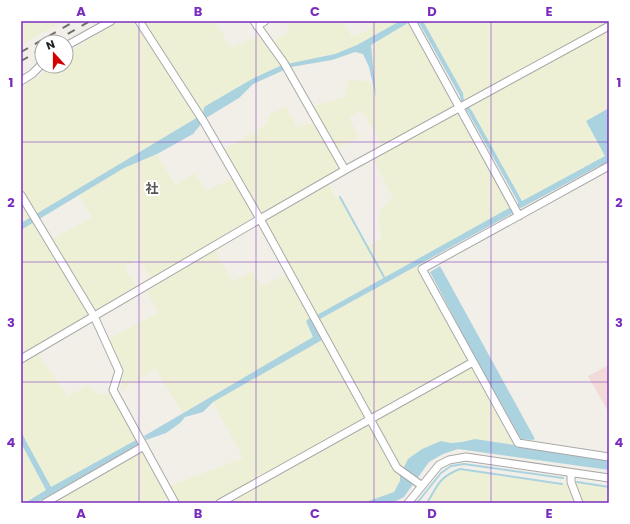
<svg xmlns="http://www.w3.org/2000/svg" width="630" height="524" viewBox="0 0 630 524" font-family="Poppins,'Noto Sans JP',sans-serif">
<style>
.commercial{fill:#f2dad9}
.farmland{fill:#eef0d5;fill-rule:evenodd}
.water{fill:#aad3df}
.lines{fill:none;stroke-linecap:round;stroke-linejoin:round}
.stream{stroke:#aad3df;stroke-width:2}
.minor-casing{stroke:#a9a9a9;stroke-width:9}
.minor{stroke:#fff;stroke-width:7}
.rail{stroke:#707070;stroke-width:2;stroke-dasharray:8 8;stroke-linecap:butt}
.grid{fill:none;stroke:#7b2cbf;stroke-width:1;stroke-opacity:0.55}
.labels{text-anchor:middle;stroke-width:4;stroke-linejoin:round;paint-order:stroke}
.neighbourhood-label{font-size:13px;font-weight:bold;fill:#555;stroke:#fff}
.neatline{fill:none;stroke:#7b2cbf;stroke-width:1.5}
.grid-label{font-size:13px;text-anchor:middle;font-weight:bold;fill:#7b2cbf}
</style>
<rect width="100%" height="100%" fill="#f2efe9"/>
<!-- commercial -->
<path class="commercial" d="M609 365V413L588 376Z"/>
<!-- farmland -->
<path class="farmland" d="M21 21H63L21 45Z
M120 21H215L231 48 258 36 282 65 252 79 204 107 203 114 37 214 21 188V87L42 74 50 66H66V53Z
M283 21H343L352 37 372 28 368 21H400L357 45 335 54 288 64 274 41 290 31Z
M423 21H609V108L586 121 605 156 522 201 472 111 464 101 463 93Z
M408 23 511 207 317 315 224 149 266 125 271 113 286 106 297 128 320 119 313 106 344 97 349 80 373 82 375 93 371 45ZM362 111 385 151 373 158 393 198 381 208 378 222 382 238 367 246 340 197H335L327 179 340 170 332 152 359 137 349 117Z
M157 154 175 185 194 173 207 191 233 177 254 217 211 243 232 281 253 271 261 286 286 275 310 318 306 321 314 337 182 413 156 369 120 391 124 371 108 339 158 313 147 292 156 286 138 258 124 267 137 287 95 312 51 240 92 217 79 195 124 168Z
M21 200 89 316 34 348 68 396 88 385 98 394H112L136 440 25 503H21Z
M417 266 517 445 475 439 462 442 451 443 441 441 400 481 394 492 363 503H178L169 486 243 458 213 402 321 340 314 324 320 319Z
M143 450 168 497 158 503H53Z
M460 469 561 483 577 482 609 487V503H427L442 478 450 473Z"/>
<!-- water -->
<path class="water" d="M400 21H407L408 23 371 45 376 97 369 67 363 54 355 52 332 60 291 67 253 84 239 98 206 118 193 134 157 154 124 168 21 230V223L203 114 204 107 252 79 282 65 335 54 357 45Z
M418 21H423L463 93 464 101 472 111 522 201 605 156 586 121 609 108V163L605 165 599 166 521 208 518 207V202L469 114 461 102 460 96Z
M511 207 513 213 320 319 317 315Z
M440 266 535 439 532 440 521 439 479 365 430 272Z
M310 318 322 340 213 402 203 412 185 417 180 423 166 433 146 440 144 436 313 337 306 321Z
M21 432 51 487 136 440 139 444 36 503H25L46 490 21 443Z
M475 439 609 459V470L458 449 443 454 429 462 404 497 392 503H363L394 492 400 481V475L408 459 422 449 441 441 451 443 462 442Z"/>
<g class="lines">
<!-- stream -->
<path class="stream" d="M340 197 384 277
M577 482 609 487
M417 503 441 473 451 466 464 464 563 478
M427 503C438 485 439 477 460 469L562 484"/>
<defs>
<path id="minor" d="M254 21 284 63 345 170 260 219 397 468 421 485
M412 21 519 216
M257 26 265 21
M66 46 111 21
M21 81 32 74 42 64
M609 166 422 269 518 443 609 457
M345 170 609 26
M21 195 94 316 119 371 113 390 175 503
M21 359 260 219 204 122 139 21
M571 473V482L579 503
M45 503 144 446
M220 503 473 362
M408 503 439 465 449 460 466 457 609 478"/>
</defs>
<!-- minor casing -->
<use href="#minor" class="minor-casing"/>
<!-- minor -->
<use href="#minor" class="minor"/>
<!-- rail -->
<path class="rail" d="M54 42 90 21
M21 52 75 21
M21 61 42 49"/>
</g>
<!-- grid -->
<path class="grid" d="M139 21V503M256 21V503M374 21V503M491 21V503M21 142H609M21 262H609M21 382H609"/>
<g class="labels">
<!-- neighbourhood labels -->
<g class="neighbourhood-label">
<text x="152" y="193">社</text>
</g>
</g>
<!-- border -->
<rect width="630" height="524" fill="none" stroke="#ffffff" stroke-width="44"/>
<!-- north arrow -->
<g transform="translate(54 54) rotate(339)"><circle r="19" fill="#ffffff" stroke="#a7a7a7"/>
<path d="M0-3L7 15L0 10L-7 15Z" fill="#d40000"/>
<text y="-6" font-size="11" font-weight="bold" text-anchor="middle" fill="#222222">N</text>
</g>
<rect x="22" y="22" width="586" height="480" class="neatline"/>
<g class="grid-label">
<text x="81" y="16">A</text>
<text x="198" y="16">B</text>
<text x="315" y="16">C</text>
<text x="432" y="16">D</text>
<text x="549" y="16">E</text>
<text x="11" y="87">1</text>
<text x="619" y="87">1</text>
<text x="11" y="207">2</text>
<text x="619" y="207">2</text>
<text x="11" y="327">3</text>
<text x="619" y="327">3</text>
<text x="11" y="447">4</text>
<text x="619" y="447">4</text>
<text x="81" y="518">A</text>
<text x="198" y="518">B</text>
<text x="315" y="518">C</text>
<text x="432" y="518">D</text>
<text x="549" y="518">E</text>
</g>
</svg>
